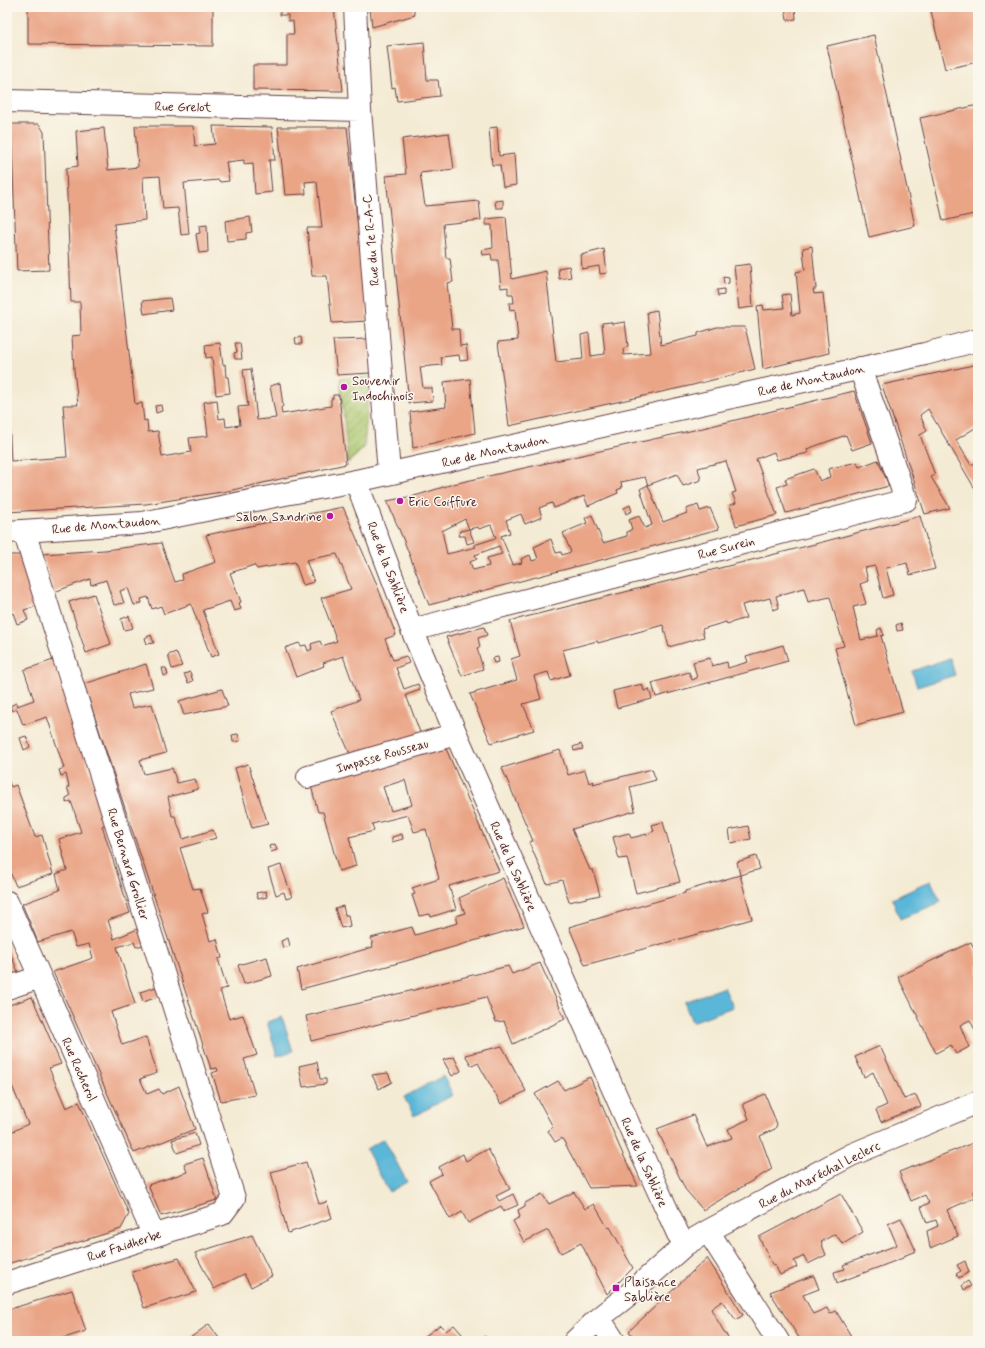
<svg xmlns="http://www.w3.org/2000/svg" width="985" height="1348" viewBox="0 0 985 1348" font-family="Mynerve,sans-serif">
<style>
.garden{fill:url(#garden-furrows);stroke:#7a724c}
.water{fill:#5ab7d8;stroke:#526b82}
.building{fill:#eaa587;fill-rule:evenodd}
.lines{fill:none;stroke-linecap:round;stroke-linejoin:round}
.minor-casing{stroke:#643e44;stroke-width:24}
.secondary-casing{stroke:#643e44;stroke-width:24}
.minor{stroke:#fff;stroke-width:22}
.secondary{stroke:#fff;stroke-width:22}
.poi-dot{fill:#b5179e;stroke:#fbf7ec;stroke-width:1.5}
.labels{text-anchor:middle;stroke-width:3;stroke-linejoin:round;paint-order:stroke}
.street-label{font-size:13px;fill:#4a1f2b;stroke:#fbf7ec}
.poi-label{font-size:13px;fill:#4a1f2b;stroke:#fbf7ec;text-anchor:start}
</style>
<defs>
<pattern id="garden-furrows" width="10" height="10" patternUnits="userSpaceOnUse"><rect width="10" height="10" fill="#aac66d"/><path d="M-1 1l2-2M0 10L10 0M9 11l2-2" fill="none" stroke="#8ca05a"/></pattern>
</defs>
<rect width="100%" height="100%" fill="#fbf7ec"/>
<filter id="ink" filterUnits="userSpaceOnUse"><feTurbulence type="fractalNoise" baseFrequency=".025" numOctaves="2"/><feDisplacementMap in="SourceGraphic" scale="8" xChannelSelector="R" yChannelSelector="G"/><feConvolveMatrix kernelMatrix="1 2 1 2 8 2 1 2 1" color-interpolation-filters="sRGB"/></filter>
<filter id="wash" filterUnits="userSpaceOnUse"><feTurbulence type="fractalNoise" baseFrequency=".012" numOctaves="4" result="noise"/><feDisplacementMap in="SourceGraphic" scale="16" xChannelSelector="R" yChannelSelector="G"/><feGaussianBlur stdDeviation="0.9" result="paint"/><feColorMatrix in="noise" values="0 0 0 0 0 0 0 0 0 0 0 0 0 0 0 0 0 1.4 0 .05"/><feComposite in="paint" operator="in"/></filter>
<g filter="url(#wash)">
<rect width="100%" height="100%" fill="#f4ebd4"/>
<!-- garden -->
<path class="garden" d="M370 376 364 448 348 463 340 378Z"/>
<!-- water -->
<path class="water" d="M950 658 955 675 917 687 912 671Z
M931 881 941 902 900 919 892 899Z
M724 987 733 1007 692 1022 684 1002Z
M282 1017 293 1051 277 1056 267 1022Z
M443 1076 453 1095 414 1116 404 1097Z
M384 1139 407 1182 389 1192 366 1149Z"/>
<g id="blocks">
<!-- building -->
<path class="building" d="M28 7H213V46L28 44Z
M289 7H334L343 91 253 90V65H287V34H294L293 21H288V15H280V9H289Z
M370 7H413L415 15 372 27Z
M785 7H795L796 19 787 20Z
M930 7H976L978 14V62L945 69Z
M874 35 915 226 869 237 827 46Z
M424 42 427 80H438L440 96 397 101 395 87 392 88 387 46Z
M978 105V213L943 221 920 118Z
M11 124H39L44 132 49 270 17 271Z
M135 126H193L195 146 215 144 213 126 272 127 275 160H269L272 192 255 194 253 163 244 164V160L226 162 229 181 220 182 219 180 184 183 189 234 181 235 178 208 163 209 160 176 143 177 145 220 114 224 135 404 142 403 144 421 147 420 148 432 158 431 162 457 191 452 189 438 208 436 204 402 217 400 219 419 225 418 226 427 240 425 238 407 248 406 243 370 251 369 257 420 276 418 270 386 280 383 283 406 281 408 282 414 331 406V399L333 398V395H339L346 464 228 491 146 504 7 512V415H9L11 461 67 457 63 405H78L74 370 72 336 81 335 80 302H71L66 168 78 166 76 131 104 128 108 170 129 168 138 167Z
M278 127H347L368 321 332 323 327 276H312L307 228H322L317 182 316 181 305 182 306 194 285 195Z
M497 127 499 156 514 154 516 185 503 187 500 165H492L489 128Z
M449 133 454 169 420 173 425 206 479 201 481 220 443 224 446 258H450L453 282 447 283 452 329H459L460 346 466 345 468 360 460 361 459 355 441 357 442 365 420 367 423 388H432L433 401 409 403 386 176 406 174 402 139Z
M503 200V208H496L495 201Z
M250 217 252 232 246 233V239L227 241 225 221Z
M506 217 512 279 546 271 556 362 583 359 581 335 589 333 591 356 605 354 602 323 611 322 612 324 625 322 628 346 623 349 624 355 651 353 647 312 657 310 661 345 698 336V333L717 327H745L755 369 693 385 509 426 498 342 518 340 515 309 510 310 509 303H514L513 294H508V287L501 288 498 260H492L491 254 483 255 482 250 493 248 492 225H486V219Z
M207 225 208 252 199 253 196 234 200 233 199 226Z
M812 246 816 289H813L814 294 823 293 829 353 763 369 757 306 763 305 764 310 784 308 782 295 790 294 792 315 800 313 796 272 805 270 803 248Z
M604 249 607 273 600 274 599 266 582 269 581 255Z
M750 264 753 307 739 309 734 266Z
M569 266 571 277 559 279 558 268Z
M723 277 729 278V283L724 284Z
M724 289V295L718 296 717 290Z
M7 290H8L9 319H7Z
M170 298 172 310 144 314 142 301Z
M301 337 302 344H296L295 338Z
M369 339 370 373 337 375 333 340Z
M220 343 223 365 225 364 226 377H228L230 393 216 395 212 357 206 358 205 345Z
M235 343H240L242 359H235L234 353 237 352Z
M978 364V426L956 440 971 465 977 462 978 464V494L928 409 920 415 927 431 920 435 935 475 931 477 950 508 925 514 882 385Z
M470 379 475 433 413 448 410 412 446 407 444 382Z
M854 391 872 443 852 450 846 435 807 449 808 453 777 460 774 452 756 459 777 515 736 526 730 505 736 503 732 493 736 492 726 461 698 468 701 480 683 486 677 474 648 485 645 477 621 482 622 488 617 490 618 493 588 506 584 496 554 508 552 503 539 508 542 517 525 524 521 514 506 520 510 533 501 536 513 565 522 563 521 559 530 555 532 561 538 559 534 547 551 539 556 553 561 552 562 555 571 552 563 533 587 523 585 518 592 515 603 543 627 536V532L632 529 629 520 639 516 645 528 652 525 640 489 648 485 663 522 687 513 686 509 698 505 700 511 710 508 719 529 429 605 404 541 387 501 418 495 453 484 703 428ZM465 519 469 529 478 527 479 529 491 525 496 538 474 545 476 547 447 554 442 531ZM499 546 502 554 487 558 489 566 473 570 470 562 477 559 475 555Z
M161 405 162 411 156 413 155 406Z
M878 460 889 486 786 513 777 487 787 484 785 479 814 469 820 481 830 477 828 469 857 462 859 467Z
M630 505 632 511 626 514 624 508Z
M343 507 375 580 396 635 385 639 393 660 406 656 409 663 396 668 404 689 418 684 420 690 406 695 421 735 351 756 331 711 359 700 343 656 323 663 324 666 296 677 285 648 299 643 301 646 306 645 308 651 312 649 311 644 320 641 322 646 337 641 321 598 351 589 337 554 306 560 314 582 303 585 295 562 257 569 254 565 230 573 241 602 239 603 241 609 234 611 230 601 203 610 219 654 211 657 191 604 164 614 161 606 152 609 148 597 141 599 142 603 134 605 128 588 120 591 124 603 114 605 106 580 91 585 90 579 54 592 42 554 105 550 161 543 175 582 183 580 182 574 216 562 206 535Z
M920 516 935 569 910 575 907 563 886 568 893 595 883 598 875 566 865 568 868 581 860 584 866 604 853 607 861 640 878 636 877 630 881 628 884 635 881 636 903 712 856 725 835 648 844 646 830 597 808 602 804 588 776 596 779 608 773 610 770 598 742 605 746 618 727 624 726 622 702 629 704 637 669 647 663 625 598 643 597 641 563 650 570 675 551 681 548 672 534 676 541 699 523 704 534 730 491 743 470 694 517 680 511 659 520 656 510 621 815 544Z
M469 529 474 542 467 544 465 536H458L460 531Z
M7 555H20L37 606 24 610 28 620 17 624 13 613 7 616Z
M94 594 111 644 86 653 69 602Z
M129 616 133 628 124 630 121 619Z
M901 623 903 630 897 631 896 625Z
M484 627 487 635 478 638 480 647 477 648 483 669 462 676 446 637Z
M151 635 154 643 147 644 145 638Z
M783 645 788 661 656 697 652 683 689 672 692 680 697 678 693 662 710 658 712 666 727 662 728 668 748 662 746 656Z
M176 652 182 666 172 669 168 655Z
M498 657 499 662 494 663 492 658Z
M53 660 107 823 102 826 130 913 108 920 114 939 140 928 146 944 136 947 134 942 117 947 135 1004 111 1012 122 1045 146 1037 157 1073 140 1079 147 1094 159 1089 162 1094 179 1086 195 1129 134 1153 53 972 93 958 89 944 76 947 71 932 38 942 22 904 60 890 56 874 67 870 59 839 81 832 71 801 66 803V798L70 796 67 787H69L66 774 61 776 59 770 64 768 47 717 23 725 17 709 12 711 10 706 16 703 17 706 34 700 24 670Z
M146 664 153 688 128 694 132 708 152 704 166 753 140 760 144 774 172 768 177 783 195 779 198 789 168 797 172 816H175L183 839 213 830 216 838 180 848 193 889 200 888 208 912 202 914 210 941 217 939 222 958 218 959 227 988 220 990 229 1019 243 1015 257 1055 244 1059 255 1095 221 1101 212 1073 218 1071 217 1068 211 1069 84 684Z
M162 668H166L168 675 164 676Z
M190 672 193 681 188 683 184 674Z
M7 680 11 688 7 689Z
M642 684 644 691 649 689 652 699 617 708 613 691Z
M222 689 228 706 184 715 179 701Z
M238 734 240 741 233 742 232 735Z
M26 736 30 747 24 750 20 738Z
M444 744 499 871 449 886 456 909 431 917 430 914 419 916 412 895 415 894 412 888 439 879 435 863H436L426 829 414 832 408 815 372 824 374 831 349 837 356 866 339 871 323 812H318L310 782ZM405 780 412 805 391 811 383 787Z
M581 744 583 749 574 751 573 747Z
M560 750 568 775 585 770 589 783 594 781 593 784 652 769 656 780 630 787 635 811 572 829 590 870H593L600 895 569 902 562 880 547 884 529 842 533 841 502 768Z
M248 764 268 824 252 828 235 768Z
M7 777 11 787 16 785 35 837 42 835 53 874 16 886 7 865Z
M663 822 680 882 636 893 627 858 619 859 613 837 629 833 631 838 647 834 654 831 652 825Z
M748 826 751 839 731 843 729 830Z
M402 834 403 839 392 842V837Z
M275 844 277 850 271 852 269 846Z
M756 856 760 869 740 875 737 862Z
M281 865 292 897 286 899 284 892 276 895 268 869Z
M740 875 752 919 585 965 569 927 685 893V891Z
M503 878 524 926 406 961 301 989 297 969 373 947 371 938 412 927 415 935 458 923 456 916 465 913 459 898Z
M266 891 267 897 258 899 256 893Z
M343 906 345 915H348L350 926 341 928 335 908Z
M288 938 290 946 283 948 281 941Z
M971 942 978 957V1036L970 1020 960 1025 969 1047 956 1054 951 1045 936 1053 898 977Z
M7 945 19 974 7 977Z
M267 957 272 976 244 984 238 965Z
M540 963 565 1019 513 1044 504 1021 496 1022 486 997 311 1041 306 1016 414 990 508 966 512 974Z
M159 986 164 995 143 1002 140 992Z
M32 997 61 1064 49 1068 66 1108 79 1102 129 1214 121 1229 7 1264V1134L28 1124 7 1074V1006Z
M502 1046 526 1091 501 1104 478 1063 472 1066 465 1055Z
M880 1046 904 1099 916 1095 921 1106 881 1122 876 1110 887 1105 873 1072 864 1077 855 1057Z
M454 1057 461 1071 452 1076 443 1060Z
M317 1062 320 1079H326V1084L303 1087 299 1066Z
M388 1073 392 1082 379 1089 372 1075Z
M590 1077 620 1148 638 1186 589 1188 562 1138 555 1142 548 1131 553 1127 535 1094 558 1081 564 1090Z
M765 1094 777 1124 775 1129 760 1136 772 1169 703 1210 685 1189 657 1129 693 1115 707 1147 732 1138 728 1129 749 1119 743 1104Z
M195 1133 199 1145 177 1153 172 1140Z
M978 1141V1189L973 1191 974 1198 947 1210 958 1236 930 1248 927 1231 938 1226 936 1220 927 1223 921 1207 929 1203 925 1195 911 1201 899 1172Z
M488 1149 510 1189 496 1196 499 1201 513 1194 518 1205 504 1211 501 1206 468 1223 462 1212 450 1219 429 1181 442 1174 439 1167 463 1154 466 1161Z
M203 1158 217 1200 161 1216 148 1185 187 1172 184 1164Z
M306 1162 319 1204 327 1202 332 1218 288 1233 271 1172Z
M574 1192 585 1209 594 1204 608 1228 610 1227 633 1268 607 1294 581 1243 561 1253 548 1230 524 1242 513 1221 520 1217 518 1210 525 1206V1203L542 1194 549 1204Z
M841 1194 863 1232 843 1244 835 1234 821 1242 826 1255 808 1264 804 1256 794 1261 797 1267 780 1275 775 1265 773 1266 759 1237Z
M901 1218 916 1251 903 1256V1258L837 1283 834 1272 845 1269 843 1265 897 1245 888 1224Z
M252 1235 272 1276 251 1287 244 1274 214 1289 195 1253Z
M179 1258 196 1292 144 1308 132 1272Z
M707 1258 743 1315 736 1320 722 1301 711 1309 723 1330 730 1340 636 1341 629 1331Z
M965 1261 969 1272 959 1278 956 1274 961 1271 957 1265Z
M812 1276H814L819 1289 803 1295 813 1314 827 1308 830 1314 836 1311 854 1341H801L770 1292Z
M968 1281 971 1286 964 1290 962 1285Z
M72 1290 86 1331 54 1341H7V1310Z
M209 1324 221 1341H186Z
M440 1325 446 1331 454 1325 468 1341H426L424 1337Z
M485 1336 489 1341H479Z"/>
</g>
</g>
<g filter="url(#ink)">
<use href="#blocks" fill-opacity="0" stroke="#643e44" stroke-width="1"/>
<g class="lines">
<defs>
<path id="minor" d="M355 7 360 110 389 473
M7 101 360 110
M356 481 412 630 456 734 656 1186 678 1234 686 1244
M412 630 906 500 860 368
M308 777 456 734
M7 902 154 1236
M7 988 40 977
M708 1231 778 1341
M7 1283 222 1214 234 1198 24 531
M599 1318 614 1341
M575 1341 599 1318 627 1296 686 1244 708 1231 851 1155 978 1102"/>
<path id="secondary" d="M7 532 142 523 285 494 356 481 925 354 978 340"/>
</defs>
<!-- minor casing -->
<use href="#minor" class="minor-casing"/>
<!-- secondary casing -->
<use href="#secondary" class="secondary-casing"/>
<!-- minor -->
<use href="#minor" class="minor"/>
<!-- secondary -->
<use href="#secondary" class="secondary"/>
</g>
</g>
<!-- markers -->
<g class="poi-dot">
<circle cx="344" cy="387" r="4"/>
<circle cx="400" cy="501" r="4"/>
<circle cx="330" cy="516" r="4"/>
<rect x="612" y="1284" width="8" height="8" rx="2"/>
</g>
<g class="labels">
<!-- street labels -->
<g class="street-label">
<text transform="translate(183 106) rotate(1)" y="5">Rue Grelot</text>
<text transform="translate(370 240) rotate(-95)" y="5">Rue du 1e R-A-C</text>
<text transform="translate(811 379) rotate(-13)" y="5">Rue de Montaudon</text>
<text transform="translate(495 450) rotate(-13)" y="5">Rue de Montaudon</text>
<text transform="translate(106 524) rotate(-5)" y="5">Rue de Montaudon</text>
<text transform="translate(726 547) rotate(-15)" y="5">Rue Surein</text>
<text transform="translate(389 567) rotate(69)" y="5">Rue de la Sablière</text>
<text transform="translate(382 755) rotate(-16)" y="5">Impasse Rousseau</text>
<text transform="translate(129 864) rotate(73)" y="5">Rue Bernard Grollier</text>
<text transform="translate(514 866) rotate(66)" y="5">Rue de la Sablière</text>
<text transform="translate(80 1069) rotate(66)" y="5">Rue Rocherol</text>
<text transform="translate(645 1162) rotate(66)" y="5">Rue de la Sablière</text>
<text transform="translate(819 1174) rotate(-27)" y="5">Rue du Maréchal Leclerc</text>
<text transform="translate(124 1245) rotate(-18)" y="5">Rue Faidherbe</text>
</g>
<!-- poi labels -->
<g class="poi-label">
<text x="352" y="385">Souvenir<tspan x="352" dy="15">Indochinois</tspan></text>
<text x="408" y="506">Eric Coiffure</text>
<text x="322" y="521" text-anchor="end">Salon Sandrine</text>
<text x="624" y="1286">Plaisance<tspan x="624" dy="15">Sablière</tspan></text>
</g>
</g>
<!-- margin -->
<rect width="985" height="1348" fill="none" stroke="#fbf7ec" stroke-width="24"/>
</svg>
